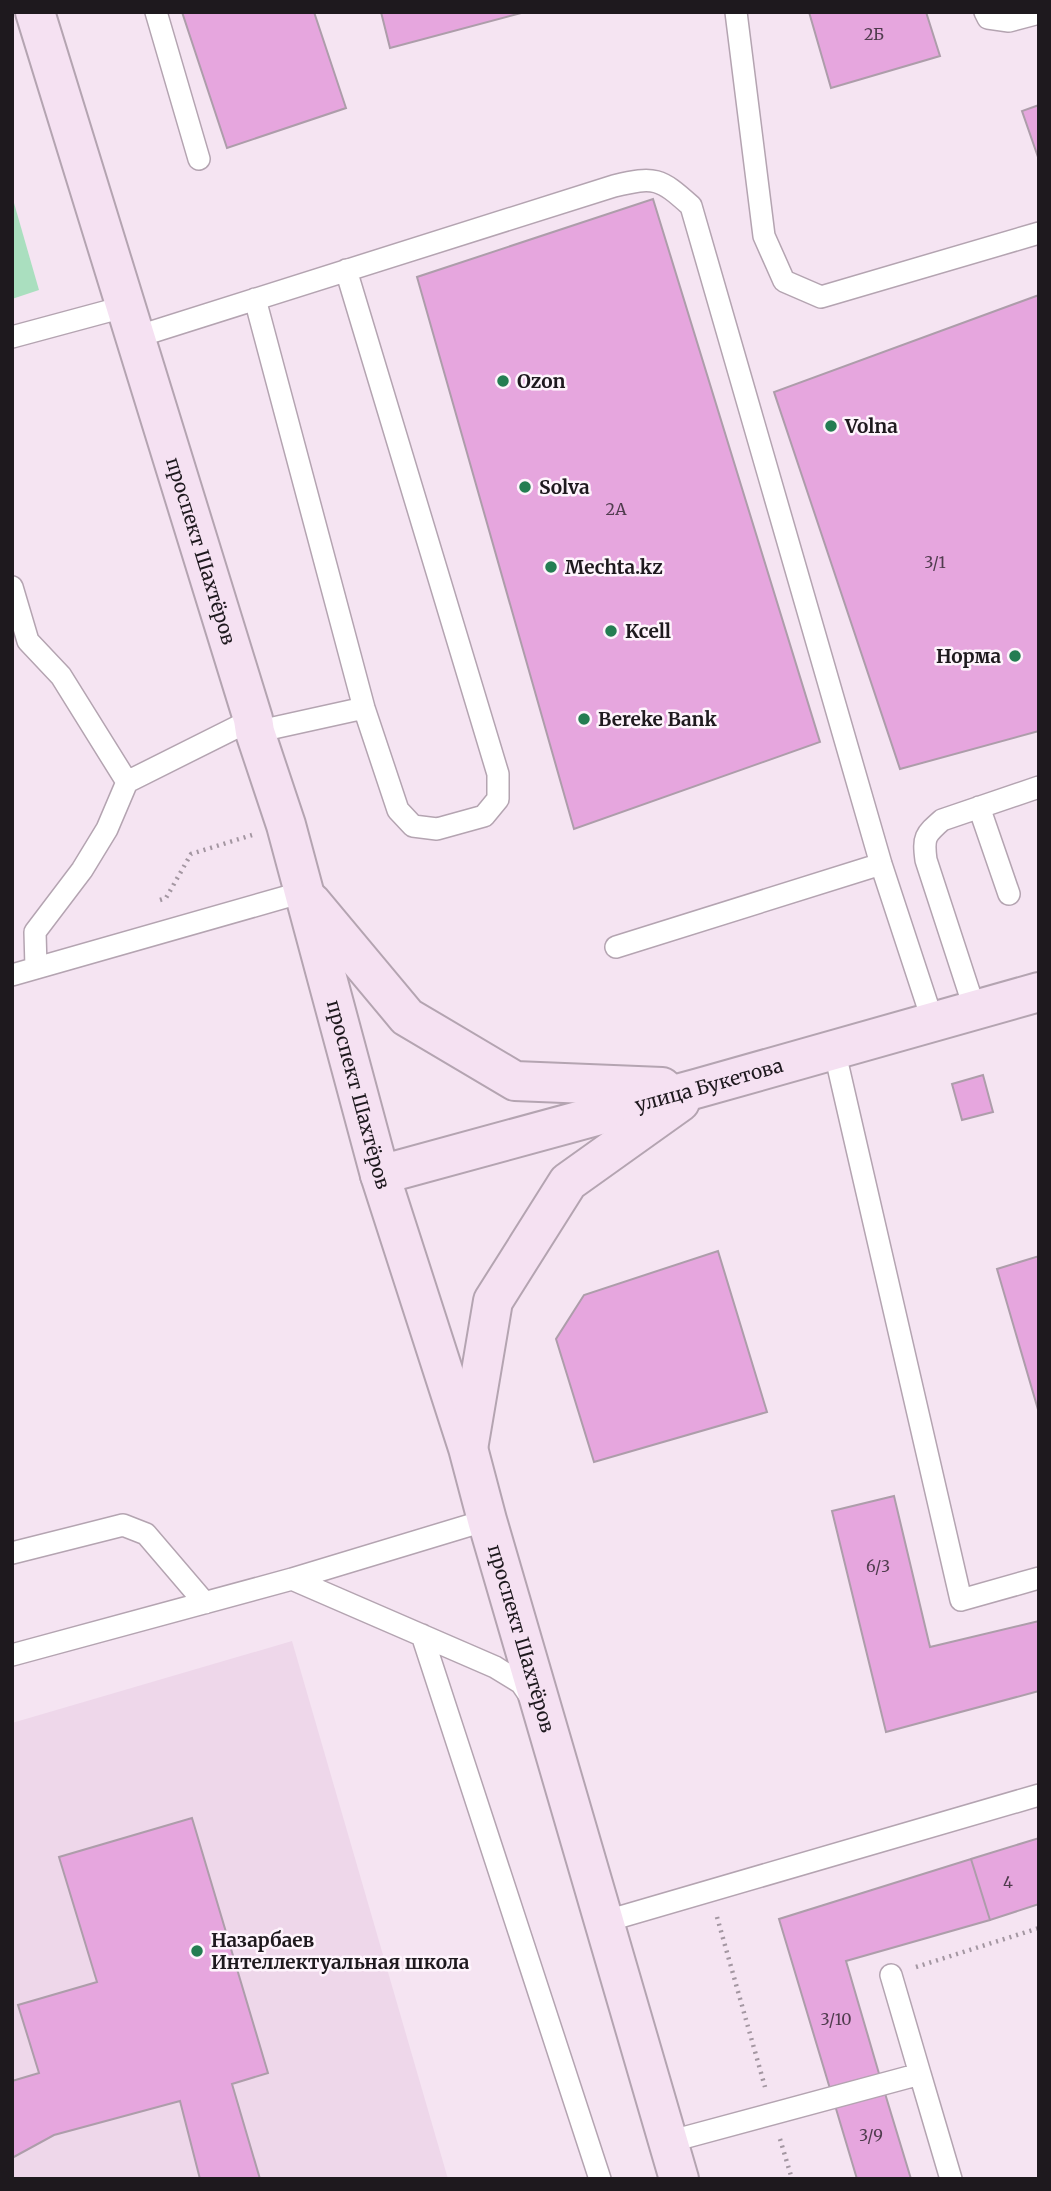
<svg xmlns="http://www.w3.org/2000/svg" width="1051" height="2191" viewBox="0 0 1051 2191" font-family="Merriweather,serif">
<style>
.built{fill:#eed7ea}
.green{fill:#aadfbf}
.building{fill:#e6a6de;stroke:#ad9daa;stroke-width:2}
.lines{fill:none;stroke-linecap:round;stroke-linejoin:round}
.lane-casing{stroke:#b4a4b1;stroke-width:24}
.secondary-casing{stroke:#b4a4b1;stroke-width:42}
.path{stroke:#a396a1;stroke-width:4.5;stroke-dasharray:2 5;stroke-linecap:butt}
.lane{stroke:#fff;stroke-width:21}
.secondary{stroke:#f5e1f2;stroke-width:38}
.poi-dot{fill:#247d52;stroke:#fef4fc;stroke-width:2.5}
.labels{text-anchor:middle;stroke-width:5;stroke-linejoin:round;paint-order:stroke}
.number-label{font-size:16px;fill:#503c4e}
.poi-label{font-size:19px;font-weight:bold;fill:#1e191e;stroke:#fef4fc;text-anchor:start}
.street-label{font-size:19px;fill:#1e191e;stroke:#fef4fc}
</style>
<rect width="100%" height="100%" fill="#f5e4f2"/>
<!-- built -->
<path class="built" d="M292 1641 448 2179H12V1723Z"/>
<!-- green -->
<path class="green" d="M12 196 39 290 12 299Z"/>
<!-- building -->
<path class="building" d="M182 12H314L346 108 227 148Z
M381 12H525L390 48Z
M809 12H926L940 56 831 88Z
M1039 105V160L1022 111Z
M653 199 820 742 574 829 417 277Z
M1039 295V731L900 769 774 392Z
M983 1075 993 1112 962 1120 952 1084Z
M718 1251 767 1412 594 1462 556 1339 584 1295Z
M1039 1256V1413L997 1269Z
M894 1496 930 1647 1039 1621V1691L886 1732 832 1511Z
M192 1818 268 2073 232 2084 260 2179H200L180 2101 54 2135 12 2158V2081L39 2073 18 2005 97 1982 59 1857Z
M1039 1838V1904L990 1920 971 1859Z
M971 1859 990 1920 846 1961 880 2077 831 2092 779 1919Z
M880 2077 911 2179H857L831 2092Z"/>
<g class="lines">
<defs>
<path id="lane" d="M156 12 199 159
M736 12 764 236 784 281 821 297 1039 233
M985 12 988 18 1009 21 1039 13
M255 299 364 708 398 810 413 826 437 829 484 816 498 799V774L346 270
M12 337 127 306
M136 337 614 186C655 176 660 178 691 206L881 864 933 1022
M12 587 28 641 61 676 127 782
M255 732 364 708
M979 807 1009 894
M616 947 881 864
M36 968 35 932 82 870 107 829 127 782 253 719
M12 975 303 892
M975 1010 926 860C923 837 925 835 942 820L1039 787
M834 1049 961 1600 1039 1578
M12 1553 123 1525 146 1534 205 1603
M292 1579 495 1667 521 1683 532 1699
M422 1635 600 2179
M12 1655 292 1579 487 1520
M603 1922 1039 1795
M920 2074 951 2179
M668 2142 920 2074 891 1975"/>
<g id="secondary">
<path id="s1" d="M35 12 253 719 255 732 286 825 380 1175 468 1448 487 1520 679 2179"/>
<path d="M311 902 407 1017 515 1081 662 1087"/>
<path id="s2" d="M380 1175 699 1088 1039 992"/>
<path d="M469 1443 493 1301 568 1182 680 1102"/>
</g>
</defs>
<!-- lane casing -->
<use href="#lane" class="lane-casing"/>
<!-- secondary casing -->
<use href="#secondary" class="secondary-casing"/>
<!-- path -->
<path class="path" d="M160 900 166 898 191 854 252 835
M717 1917 765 2087
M916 1967 1039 1928
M780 2139 792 2179"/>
<!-- lane -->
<use href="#lane" class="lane"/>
<!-- secondary -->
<use href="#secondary" class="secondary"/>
</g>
<!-- markers -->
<g class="poi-dot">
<circle cx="503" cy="381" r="7"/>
<circle cx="831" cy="426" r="7"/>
<circle cx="525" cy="487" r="7"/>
<circle cx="551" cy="567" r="7"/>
<circle cx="611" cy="631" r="7"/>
<circle cx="1015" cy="656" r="7"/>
<circle cx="584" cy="719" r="7"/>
<circle cx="197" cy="1951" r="7"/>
</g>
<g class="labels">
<!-- number labels -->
<g class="number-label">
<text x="874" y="40">2Б</text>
<text x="616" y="515">2А</text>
<text x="935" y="568">3/1</text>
<text x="878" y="1572">6/3</text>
<text x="1008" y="1888">4</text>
<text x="836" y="2025">3/10</text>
<text x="871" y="2141">3/9</text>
</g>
<!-- poi labels -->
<g class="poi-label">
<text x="517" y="388">Ozon</text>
<text x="845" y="433">Volna</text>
<text x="539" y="494">Solva</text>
<text x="565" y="574">Mechta.kz</text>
<text x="625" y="638">Kcell</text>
<text x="1001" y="663" text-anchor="end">Норма</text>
<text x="598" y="726">Bereke Bank</text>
<text x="211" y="1947">Назарбаев<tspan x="211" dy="22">Интеллектуальная школа</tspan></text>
</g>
<!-- street labels -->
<g class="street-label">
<text dy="7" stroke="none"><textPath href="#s1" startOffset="564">проспект Шахтёров</textPath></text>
<text dy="7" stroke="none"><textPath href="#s2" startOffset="341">улица Букетова</textPath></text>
<text dy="7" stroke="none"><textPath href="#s1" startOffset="1130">проспект Шахтёров</textPath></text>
<text dy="7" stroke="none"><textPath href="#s1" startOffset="1698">проспект Шахтёров</textPath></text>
</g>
</g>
<!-- border -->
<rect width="1051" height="2191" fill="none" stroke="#1e191e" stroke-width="28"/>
</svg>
